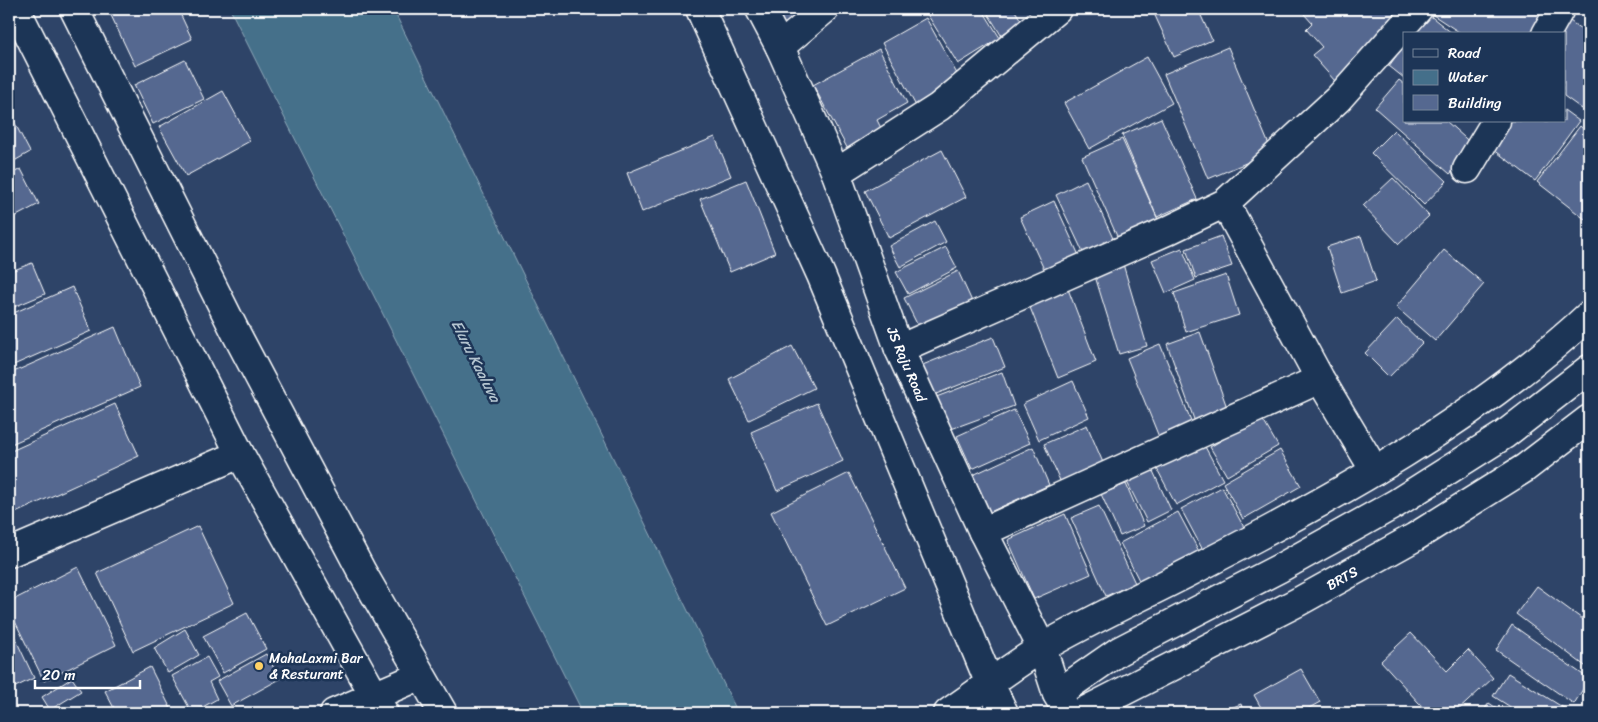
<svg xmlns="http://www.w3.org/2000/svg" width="1598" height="722" viewBox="0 0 1598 722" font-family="Sriracha,sans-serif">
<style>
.water{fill:#446f8a;stroke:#8fa9b9}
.building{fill:#556890;stroke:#fff}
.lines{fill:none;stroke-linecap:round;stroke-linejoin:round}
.minor-casing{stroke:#fff;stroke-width:31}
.major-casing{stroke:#fff;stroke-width:31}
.minor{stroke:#1d3557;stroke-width:28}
.major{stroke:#1d3557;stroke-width:28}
.poi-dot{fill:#ffd166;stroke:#1d3557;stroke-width:2}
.labels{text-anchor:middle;stroke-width:5;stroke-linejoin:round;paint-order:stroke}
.street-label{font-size:14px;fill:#fff;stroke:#1d3557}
.poi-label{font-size:14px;fill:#fff;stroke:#1d3557;text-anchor:start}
.water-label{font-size:15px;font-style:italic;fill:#b4c5d0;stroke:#1d3557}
</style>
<rect width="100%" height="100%" fill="#2e4468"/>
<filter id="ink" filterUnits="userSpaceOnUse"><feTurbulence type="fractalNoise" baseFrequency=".02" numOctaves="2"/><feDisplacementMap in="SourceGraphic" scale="10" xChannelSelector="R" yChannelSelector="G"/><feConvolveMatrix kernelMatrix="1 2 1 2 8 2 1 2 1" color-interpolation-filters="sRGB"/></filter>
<g filter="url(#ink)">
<!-- water -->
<path class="water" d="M230 9H393L738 713H583Z"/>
<!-- building -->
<path class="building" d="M108 9H178L192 39 135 66Z
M772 9H815L785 32Z
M924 9H982L1000 38 958 64Z
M985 9H1014L1022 22 1001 35Z
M1152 9H1198L1212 40 1174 57Z
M1307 9H1404L1335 81 1312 55 1322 47 1306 29 1312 23 1304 14 1309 10Z
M1437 9H1534L1543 15 1531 34H1462L1433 15Z
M1428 14 1453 34H1413Z
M926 18 961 81 916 106 882 43Z
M1570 21 1589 35V98L1582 109 1564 96V34H1560Z
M1404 45V78L1389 66Z
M1228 47 1272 152 1208 179 1164 74Z
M879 49 907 103 877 120 885 136 851 155 813 85Z
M1147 57 1172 103 1089 149 1064 103Z
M185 60 204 99 153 124 134 85Z
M1399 80 1404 84V121H1446L1474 146 1450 174 1375 108Z
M223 91 250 141 186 176 159 127Z
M1564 110 1579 121 1535 181 1485 143 1502 121H1564Z
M9 112 30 152 9 164Z
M1161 118 1197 199 1157 217 1122 135Z
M1580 126 1589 134V216L1586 220 1537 182Z
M1394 130 1447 181 1424 205 1371 153Z
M715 137 731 176 642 212 627 173Z
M1122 139 1160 224 1120 243 1082 157Z
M942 150 966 197 889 238 865 191Z
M21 169 39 204 9 220V175Z
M1393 178 1429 216 1399 244 1363 206Z
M746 180 775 253 730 272 700 199Z
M1086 180 1117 247 1087 261 1056 195Z
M1054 201 1082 262 1048 278 1020 217Z
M935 221 946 242 900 267 889 246Z
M1221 236 1232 266 1196 278 1186 249Z
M1361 236 1376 281 1342 293 1327 247Z
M946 247 957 268 908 294 896 272Z
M1182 248 1195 280 1166 293 1152 260Z
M1444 250 1484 284 1435 341 1396 307Z
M32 263 45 294 9 309V272Z
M1123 264 1147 346 1119 354 1094 273Z
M958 271 975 308 922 334 904 298Z
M1226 275 1239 315 1186 332 1174 293Z
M72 287 91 331 9 367V315Z
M1068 289 1096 362 1058 378 1029 305Z
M1397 319 1422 343 1389 377 1365 353Z
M115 327 140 387 9 445V374Z
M1200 332 1229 413 1196 425 1167 344Z
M993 337 1005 367 931 396 920 366Z
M1160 344 1192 423 1159 437 1127 358Z
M792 346 814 388 749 420 729 379Z
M1002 372 1014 406 943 432 931 399Z
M1073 381 1089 417 1039 440 1023 404Z
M817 403 843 461 777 491 751 432Z
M115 404 139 456 9 516V452Z
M1014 410 1030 443 972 469 957 436Z
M1261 417 1278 446 1227 476 1210 447Z
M1087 425 1104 465 1061 483 1044 444Z
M1203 443 1223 480 1176 505 1156 467Z
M1033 447 1049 485 990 512 973 475Z
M1280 450 1301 486 1243 519 1223 483Z
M1152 469 1171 510 1147 522 1127 482Z
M849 473 905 588 827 626 771 512Z
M1126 484 1144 526 1120 536 1101 494Z
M1222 487 1246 531 1205 554 1181 509Z
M1099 506 1135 583 1106 596 1071 518Z
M1178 512 1202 557 1143 588 1120 543Z
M1065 514 1091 574 1034 599 1008 540Z
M198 526 234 603 133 651 97 573Z
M78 567 116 645 44 681 9 609V602Z
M1537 586 1589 624V669L1516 614Z
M247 613 266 649 223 673 203 636Z
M9 625 34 678 9 690Z
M1512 625 1589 679 1574 704 1496 650Z
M185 629 199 655 168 673 154 648Z
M1411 633 1447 671 1468 650 1493 678 1455 713H1428L1381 661Z
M266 654 280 679 231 706 217 681Z
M207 657 218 677 209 682 217 699 192 713 172 676Z
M150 667 173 713H108L115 710 105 691Z
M1301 669 1320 702 1300 713H1264L1254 695Z
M1508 673 1567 710 1565 713H1520L1493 696Z
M72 678 81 691 50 710 42 697Z
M1489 703 1504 713H1482Z
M1241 704 1244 713H1220V712Z"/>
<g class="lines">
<defs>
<path id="minor" d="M1546 34 1560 9
M780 47 825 9
M1467 169 1496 121
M836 173 939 107 1057 9
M1225 203 1320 379 1375 471
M899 349 1169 230 1225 203 1338 99 1418 9
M983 532 1320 379
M9 553 240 454
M1057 694 1119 651 1280 568 1395 504 1504 435 1589 369"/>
<path id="major" d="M16 9 240 454 384 713
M74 9 237 335 362 572 443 713
M700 9 821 275 990 684 1004 713
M760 9 780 47 836 173 899 349 983 532 1042 648 1057 694 1068 713
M334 713 420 676
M948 713C979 692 1009 668 1042 648 1093 618 1148 594 1201 566 1337 496 1476 420 1589 315
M1081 713 1298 602 1415 537 1525 468 1589 419"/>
</defs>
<!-- minor casing -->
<use href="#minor" class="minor-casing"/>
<!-- major casing -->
<use href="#major" class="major-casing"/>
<!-- minor -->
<use href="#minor" class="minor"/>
<!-- major -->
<use href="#major" class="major"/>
</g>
</g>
<!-- markers -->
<circle class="poi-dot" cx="259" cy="666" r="5"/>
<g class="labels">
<!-- street labels -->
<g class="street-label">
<text transform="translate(907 364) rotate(67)" y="5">JS Raju Road</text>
<text transform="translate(1342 578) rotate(-29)" y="5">BRTS</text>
</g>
<!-- poi labels -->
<g class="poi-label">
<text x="269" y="663">MahaLaxmi Bar<tspan x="269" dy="16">&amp; Resturant</tspan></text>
</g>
<!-- water labels -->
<g class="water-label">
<text transform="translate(476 361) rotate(63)" y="5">Eluru Kaaluva</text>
</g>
</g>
<!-- margin -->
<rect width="1598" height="722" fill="none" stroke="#1d3557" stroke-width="30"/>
<rect x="15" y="15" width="1568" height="692" fill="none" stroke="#fff" stroke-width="2" filter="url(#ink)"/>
<!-- legend -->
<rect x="1403" y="32" width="162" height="90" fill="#1d3557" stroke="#77869a"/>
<rect x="1413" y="49" width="25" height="8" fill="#1d3557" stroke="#77869a"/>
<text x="1448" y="58" font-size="15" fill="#ffffff">Road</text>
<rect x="1413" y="70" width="25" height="15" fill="#446f8a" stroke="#77869a"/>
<text x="1448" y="82" font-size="15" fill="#ffffff">Water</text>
<rect x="1413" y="95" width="25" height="15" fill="#556890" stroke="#77869a"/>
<text x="1448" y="108" font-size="15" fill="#ffffff">Building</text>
<!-- scale -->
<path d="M35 680v8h105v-8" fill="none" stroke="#ffffff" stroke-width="2.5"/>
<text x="42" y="680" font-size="15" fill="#ffffff" stroke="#1d3557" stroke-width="4" paint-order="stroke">20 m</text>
</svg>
